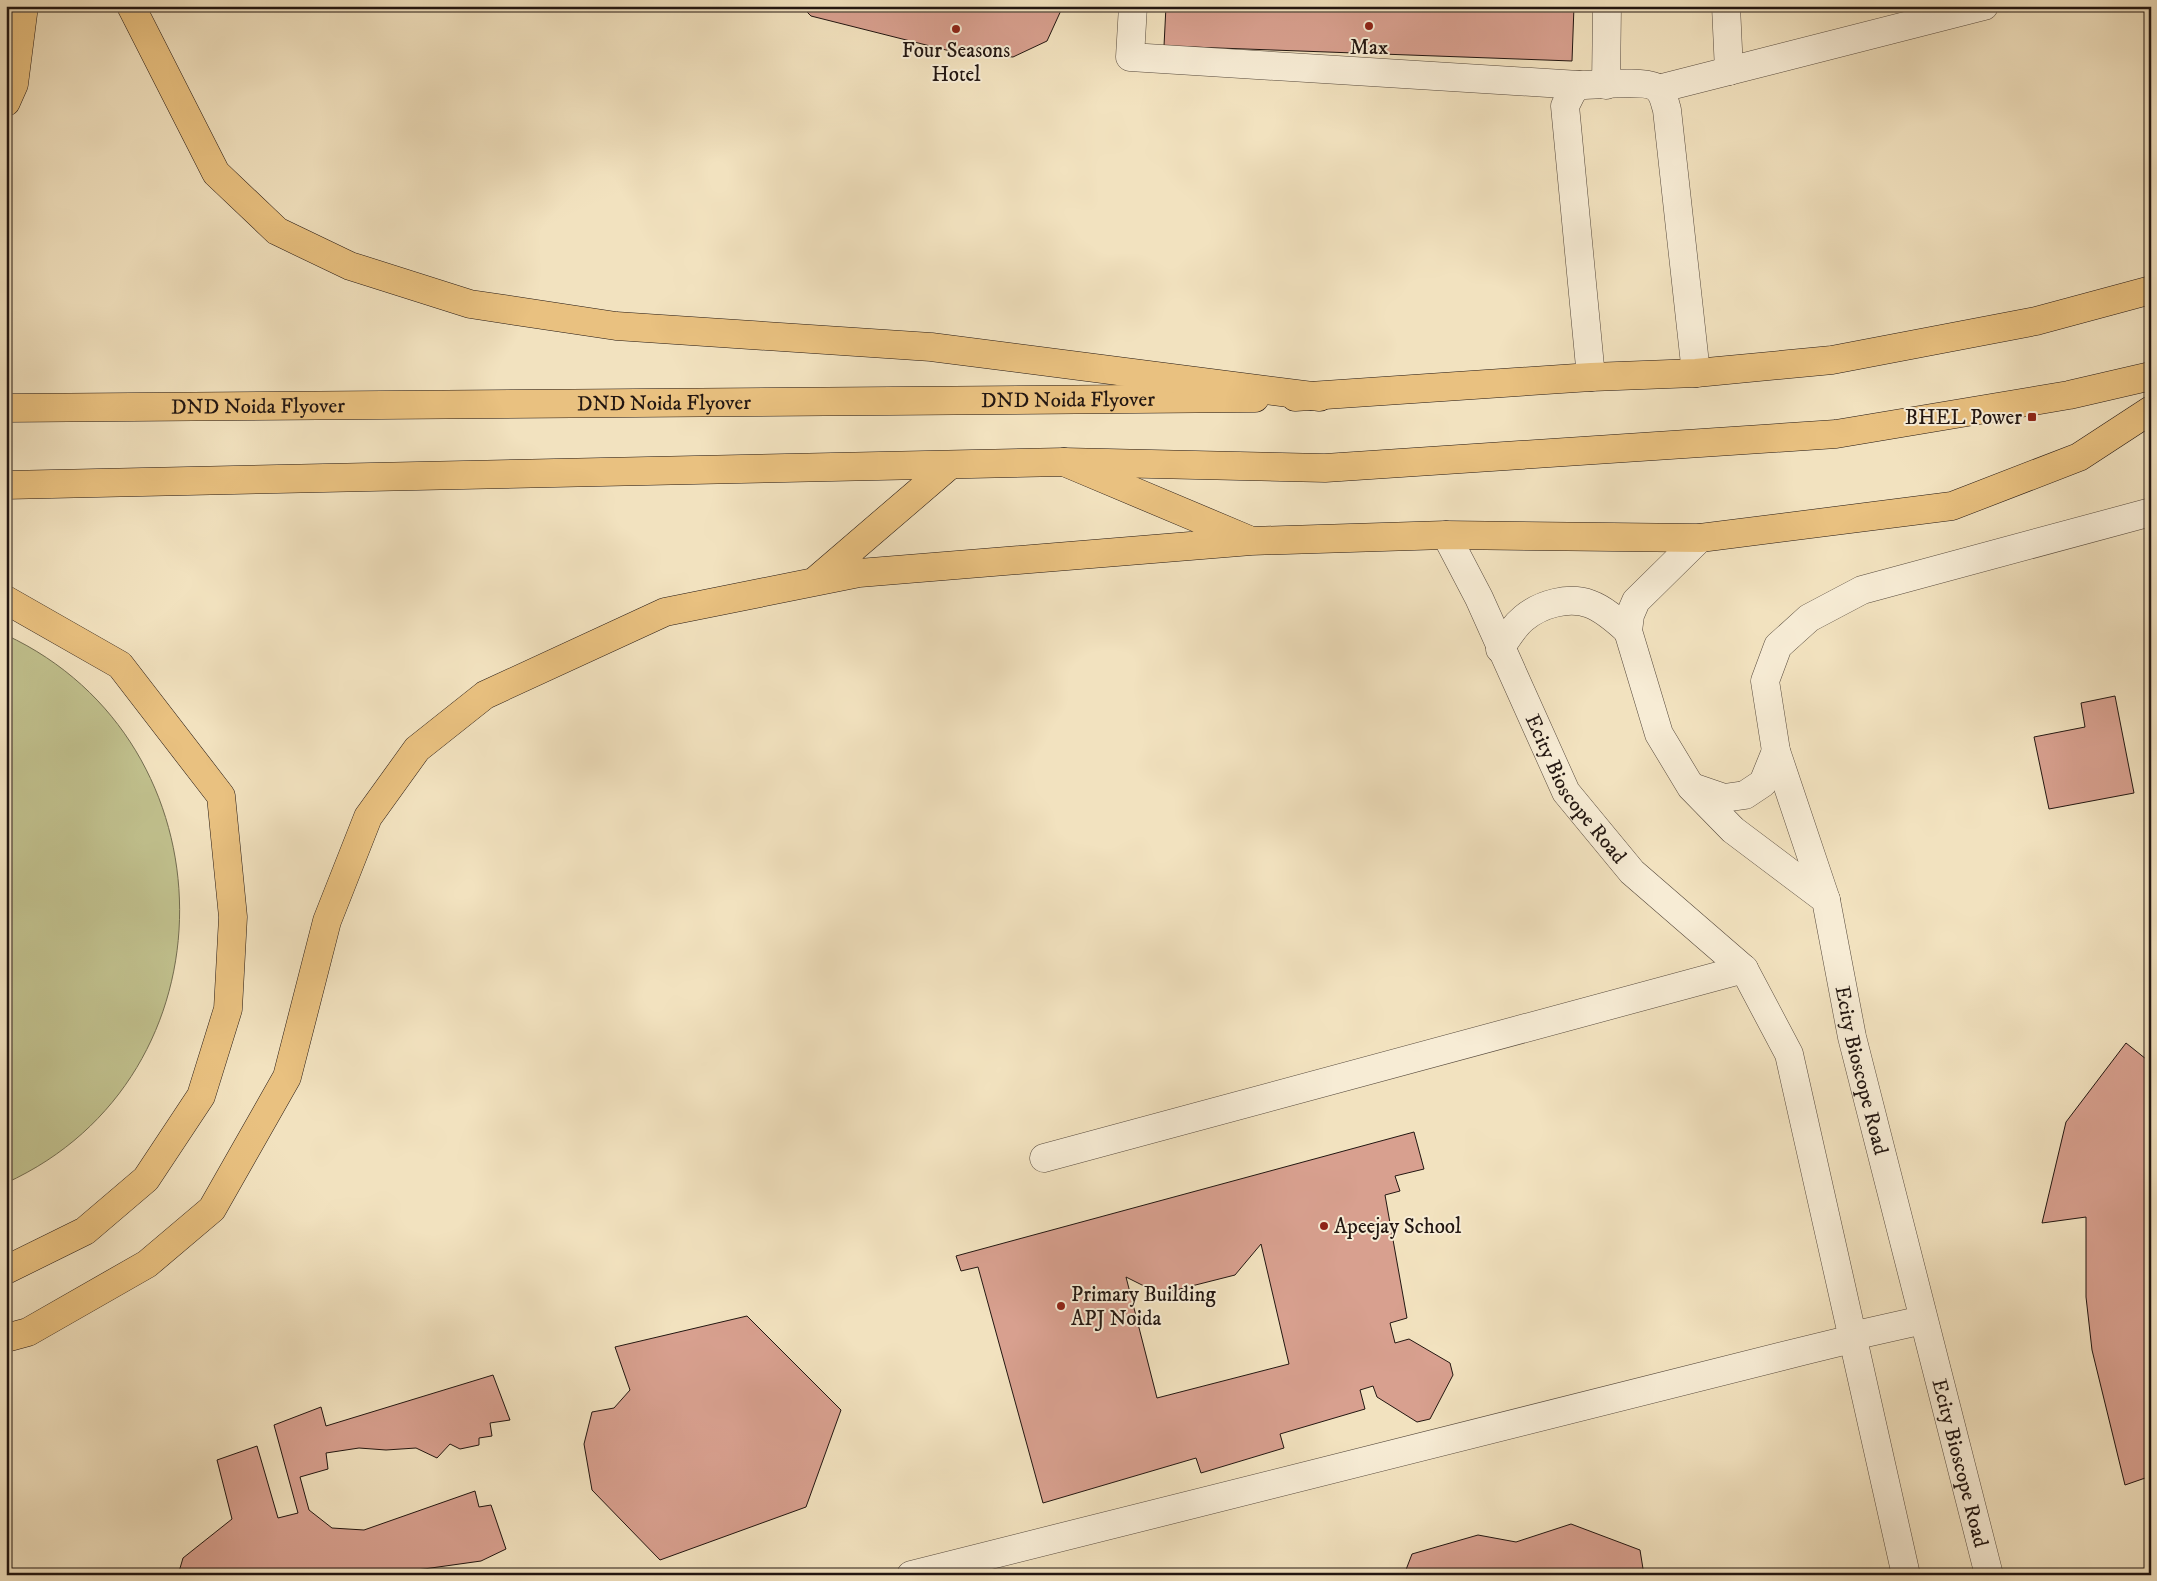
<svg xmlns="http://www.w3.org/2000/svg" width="2157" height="1581" viewBox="0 0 2157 1581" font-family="'IM FELL DW Pica',serif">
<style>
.green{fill:#c1c18e;stroke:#726c50}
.building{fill:#d8a08f;stroke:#221611;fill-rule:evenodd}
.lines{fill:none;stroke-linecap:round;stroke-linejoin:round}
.minor-casing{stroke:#56493c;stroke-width:29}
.major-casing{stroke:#221611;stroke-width:29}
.highway-casing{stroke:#221611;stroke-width:29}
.minor{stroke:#f7ecd5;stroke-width:28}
.major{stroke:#e9c180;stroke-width:28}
.highway{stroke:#e9c180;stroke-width:28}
.poi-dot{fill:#8f2418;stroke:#f7ecd5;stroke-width:2}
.labels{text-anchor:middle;stroke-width:4;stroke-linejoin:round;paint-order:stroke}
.poi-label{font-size:21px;fill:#221611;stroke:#f7ecd5}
.street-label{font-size:21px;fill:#221611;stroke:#f7ecd5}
</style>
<rect width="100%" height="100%" fill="#f2e2bf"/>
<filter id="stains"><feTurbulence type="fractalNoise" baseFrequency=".004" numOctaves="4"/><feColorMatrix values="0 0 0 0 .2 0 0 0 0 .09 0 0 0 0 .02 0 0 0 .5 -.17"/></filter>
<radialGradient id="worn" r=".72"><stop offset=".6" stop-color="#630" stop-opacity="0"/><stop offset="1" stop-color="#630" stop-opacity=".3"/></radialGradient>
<!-- green -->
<path class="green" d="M6 635C236 742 239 1077 6 1183Z"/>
<!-- building -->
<path class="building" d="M801 6H1063L1047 41 1013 57 954 52 811 16Z
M1166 6H1574L1572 61 1164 46Z
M2115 696 2134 793 2049 809 2034 737 2085 727 2081 703Z
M2126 1043 2151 1063V1476L2125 1485 2092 1350 2086 1297V1217L2042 1223 2066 1122Z
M1414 1132 1424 1169 1395 1176 1400 1191 1385 1195 1407 1318 1390 1323 1395 1343 1409 1339 1450 1363 1453 1375 1430 1419 1417 1422 1377 1397 1373 1386 1360 1390 1365 1409 1280 1434 1284 1448 1201 1473 1196 1458 1043 1503 978 1267 961 1271 956 1256ZM1261 1244 1289 1364 1157 1398 1126 1277 1160 1294 1235 1275Z
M747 1316 841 1410 806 1507 660 1560 592 1490 584 1444 592 1412 614 1408 630 1390 615 1347Z
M493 1375 510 1420 490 1423 492 1436 479 1438V1445L460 1449 450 1444 437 1458 416 1448 386 1450 359 1448 326 1453 328 1469 300 1477 309 1510 332 1528 364 1530 475 1491 479 1507 491 1505 506 1549 481 1561 381 1575H178L183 1558 232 1519 217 1460 257 1446 278 1518 298 1513 274 1425 321 1407 326 1426Z
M1571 1524 1640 1550 1644 1575H1404L1412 1554 1478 1535 1516 1542Z"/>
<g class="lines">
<defs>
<g id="minor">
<path d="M1133 6 1130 57 1579 85"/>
<path d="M1726 6 1729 71"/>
<path d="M1606 85 1607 6"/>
<path d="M1658 89 1984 6"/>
<path d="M1591 377 1565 106 1572 92 1579 85C1595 85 1647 80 1657 88 1663 93 1665 103 1667 110L1696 373"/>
<path id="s1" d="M1446 535 1479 598 1566 792 1632 872 1744 969 1789 1054 1906 1575"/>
<path id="s2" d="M1700 538 1636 601 1630 615 1628 631 1659 734 1691 787 1733 830 1826 900 1852 1037 1989 1575"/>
<path d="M1500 649C1507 638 1514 626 1524 618 1541 604 1569 596 1590 604 1604 609 1617 621 1628 631"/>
<path d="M1692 787 1724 798 1745 795 1763 783 1776 751"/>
<path d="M1826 900 1776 751 1765 681 1778 646 1809 618 1862 590 2151 512"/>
<path d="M1044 1158 1744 969"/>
<path d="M911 1575 1803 1351 1852 1339V1336L1923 1320"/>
</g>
<g id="major">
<path d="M1295 397 1591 377 1696 373 1832 360 2036 321 2151 290"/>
<path id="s3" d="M6 408 1255 398"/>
<path d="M6 485 1064 462 1325 468 1836 434 2069 395 2151 376"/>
</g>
<path id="highway" d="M131 6 216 173 277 231 350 266 470 304 616 326 931 347 1320 397
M6 102 14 84 24 6
M1064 462 1247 539
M816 580 950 465
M6 600 120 665 221 796 233 917 228 1009 201 1096 146 1179 85 1231 6 1270
M6 1338 28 1332 147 1264 212 1209 287 1077 327 921 368 817 417 749 485 695 665 612 859 573 1251 541 1446 535 1700 538 1952 506 2079 457 2151 410"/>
</defs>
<!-- minor casing -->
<use href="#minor" class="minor-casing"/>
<!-- major casing -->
<use href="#major" class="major-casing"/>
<!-- highway casing -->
<use href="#highway" class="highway-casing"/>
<!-- minor -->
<use href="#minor" class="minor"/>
<!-- major -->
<use href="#major" class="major"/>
<!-- highway -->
<use href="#highway" class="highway"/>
</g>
<!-- markers -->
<g class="poi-dot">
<circle cx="1369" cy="26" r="5"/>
<circle cx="956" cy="29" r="5"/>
<rect x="2027" y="412" width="10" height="10" rx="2.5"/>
<circle cx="1324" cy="1226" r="5"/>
<circle cx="1061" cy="1306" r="5"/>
</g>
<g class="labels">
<!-- poi labels -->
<g class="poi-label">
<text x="1369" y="54">Max</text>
<text x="956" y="57">Four Seasons<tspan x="956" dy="24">Hotel</tspan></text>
<text x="2022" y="424" text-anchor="end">BHEL Power</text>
<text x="1334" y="1233" text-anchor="start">Apeejay School</text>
<text x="1071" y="1301" text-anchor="start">Primary Building<tspan x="1071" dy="24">APJ Noida</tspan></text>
</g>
<!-- street labels -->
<g class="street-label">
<text dy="7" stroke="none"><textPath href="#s3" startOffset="1062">DND Noida Flyover</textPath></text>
<text dy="7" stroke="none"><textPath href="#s3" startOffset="658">DND Noida Flyover</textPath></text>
<text dy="7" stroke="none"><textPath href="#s3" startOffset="252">DND Noida Flyover</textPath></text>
<text dy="7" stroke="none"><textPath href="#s1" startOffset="286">Ecity Bioscope Road</textPath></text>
<text dy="7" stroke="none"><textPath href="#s2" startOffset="641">Ecity Bioscope Road</textPath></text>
<text dy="7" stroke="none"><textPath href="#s2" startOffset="1046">Ecity Bioscope Road</textPath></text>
</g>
</g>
<!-- margin -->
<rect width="2157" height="1581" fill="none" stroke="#f2e2bf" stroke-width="25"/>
<rect x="8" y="8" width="2142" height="1566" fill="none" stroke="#221611" stroke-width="2.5"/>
<rect x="12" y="12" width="2132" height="1556" fill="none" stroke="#221611"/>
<rect width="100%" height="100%" filter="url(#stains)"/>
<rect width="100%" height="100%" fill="url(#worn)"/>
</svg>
